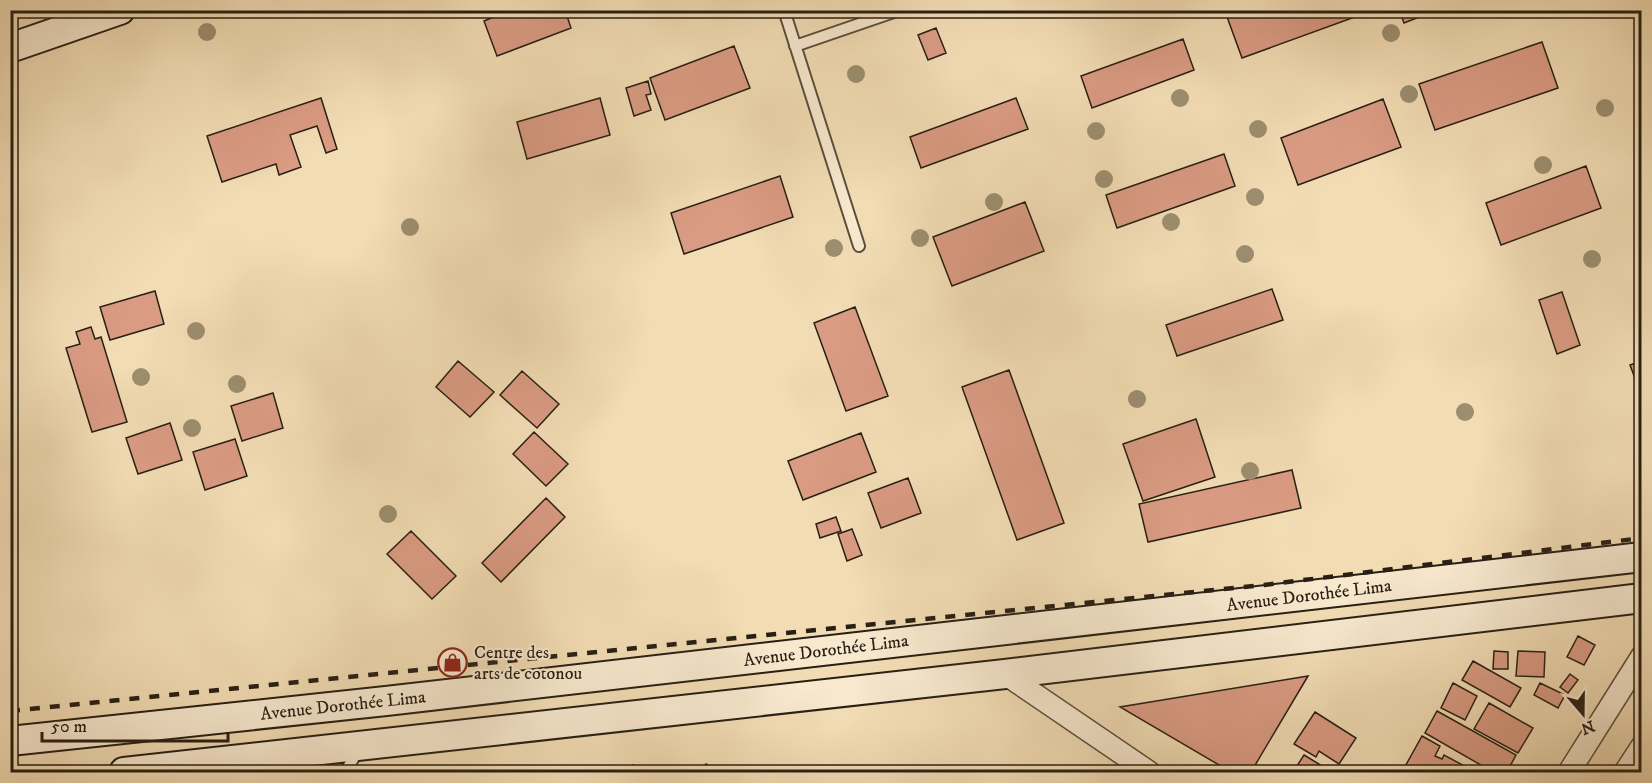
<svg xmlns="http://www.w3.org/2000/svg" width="1652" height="783" viewBox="0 0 1652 783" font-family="'IM FELL DW Pica',serif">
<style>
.building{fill:#da9b83;stroke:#281f14;stroke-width:1.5}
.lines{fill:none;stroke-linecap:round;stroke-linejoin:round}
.lane-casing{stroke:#5a4e3c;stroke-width:14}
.street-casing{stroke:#5a4e3c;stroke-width:24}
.secondary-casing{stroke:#281f14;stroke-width:32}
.lane{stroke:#f7e8ce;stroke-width:10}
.street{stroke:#f7e8ce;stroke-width:21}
.secondary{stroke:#f7e8ce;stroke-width:28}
.rail{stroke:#281f14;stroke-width:4.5;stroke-dasharray:10 10;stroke-linecap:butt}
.tree{fill:#9c8e6f}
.labels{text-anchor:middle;stroke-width:4.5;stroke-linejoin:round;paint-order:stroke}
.street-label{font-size:18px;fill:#281f14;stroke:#f7e8ce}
.poi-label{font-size:18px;fill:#281f14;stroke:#f7e8ce;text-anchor:start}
</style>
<rect width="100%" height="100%" fill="#f2dcb4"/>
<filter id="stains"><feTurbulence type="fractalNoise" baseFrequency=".00333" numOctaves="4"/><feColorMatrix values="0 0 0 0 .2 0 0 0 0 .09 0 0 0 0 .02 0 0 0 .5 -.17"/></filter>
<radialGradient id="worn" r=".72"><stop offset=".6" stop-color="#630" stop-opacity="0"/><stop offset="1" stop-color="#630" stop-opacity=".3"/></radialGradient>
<!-- building -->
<path class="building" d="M511 10H565L571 28 497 56 484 21Z
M1234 10H1361L1363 14 1242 58 1226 14Z
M1399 10H1426L1427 14 1404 23Z
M936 28 946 53 928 60 918 35Z
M1183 39 1194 70 1092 108 1081 76Z
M1542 42 1558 88 1435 130 1419 84Z
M734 46 750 88 665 120 650 78Z
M648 81 651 94 646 95 651 110 634 116 626 88Z
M321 98 337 149 326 153 317 126 290 135 301 167 279 175 276 164 222 182 207 136Z
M600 98 610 135 527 159 517 122Z
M1016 98 1028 129 921 168 910 137Z
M1383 99 1401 147 1298 185 1281 138Z
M1224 154 1235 186 1117 228 1106 195Z
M1586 166 1601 208 1501 245 1486 203Z
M780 176 793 217 684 254 671 213Z
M1025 202 1044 251 952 286 933 237Z
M1272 289 1283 320 1177 356 1166 325Z
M155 291 164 324 110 340 100 307Z
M1562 292 1580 345 1557 354 1539 300Z
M855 307 888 396 846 411 814 323Z
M91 327 95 339 101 337 127 422 92 432 66 348 80 344 76 332Z
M458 361 494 392 470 417 436 387Z
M1642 361V397L1630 365Z
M1009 370 1064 523 1017 540 962 387Z
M522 371 559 404 537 428 500 395Z
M273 393 283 428 242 441 231 406Z
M1196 419 1215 477 1143 501 1123 444Z
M170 423 182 460 138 474 126 438Z
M534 432 568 464 546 486 513 454Z
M861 433 876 472 803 500 788 461Z
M235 439 247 476 205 490 193 452Z
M1292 470 1301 508 1148 542 1139 504Z
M908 478 921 513 881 528 868 493Z
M546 498 565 517 501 582 482 563Z
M836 517 841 531 820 538 816 524Z
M852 529 862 555 847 561 838 534Z
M411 531 456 576 432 599 387 554Z
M1578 636 1595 645 1584 665 1567 657Z
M1494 651 1508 652V669H1493Z
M1518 651 1545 652 1544 677 1516 676Z
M1473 661 1521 688 1510 707 1462 680Z
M1570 674 1578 680 1568 693 1560 687Z
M1308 676 1251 772H1231L1120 707Z
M1453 683 1477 696 1465 720 1441 708Z
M1540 683 1565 695 1558 708 1534 695Z
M1489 703 1533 728 1518 753 1474 729Z
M1437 711 1516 755 1507 772H1493L1425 733Z
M1315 712 1356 738 1339 764 1319 751 1316 757 1294 744Z
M1422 736 1440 746 1435 756 1442 759 1444 755 1470 769 1468 772H1402Z
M1304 755 1332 772H1293Z
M706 764 719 772H700Z
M633 765 646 772H628Z"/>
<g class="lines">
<defs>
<path id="lane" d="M784 10 859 246
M795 46 900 10
M345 772 358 751"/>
<path id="street" d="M1005 674 1149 772
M1569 772 1642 656
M1625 772 1642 746"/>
<path id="secondary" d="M10 48 120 10
M10 741 386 701 1642 557
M124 772 1005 674 1642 598"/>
</defs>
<!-- lane casing -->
<use href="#lane" class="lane-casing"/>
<!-- street casing -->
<use href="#street" class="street-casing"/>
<!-- secondary casing -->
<use href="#secondary" class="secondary-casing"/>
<!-- lane -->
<use href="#lane" class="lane"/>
<!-- street -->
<use href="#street" class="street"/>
<!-- secondary -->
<use href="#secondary" class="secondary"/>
<!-- rail -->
<path class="rail" d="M10 711 1264 585 1642 538"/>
</g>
<!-- trees -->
<g class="tree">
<circle cx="207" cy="32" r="9"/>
<circle cx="1391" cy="33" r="9"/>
<circle cx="856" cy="74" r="9"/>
<circle cx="1409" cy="94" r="9"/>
<circle cx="1180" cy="98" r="9"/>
<circle cx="1605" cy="108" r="9"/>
<circle cx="1258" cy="129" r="9"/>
<circle cx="1096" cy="131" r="9"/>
<circle cx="1543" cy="165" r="9"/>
<circle cx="1104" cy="179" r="9"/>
<circle cx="1255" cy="197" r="9"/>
<circle cx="994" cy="202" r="9"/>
<circle cx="1171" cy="222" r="9"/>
<circle cx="410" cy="227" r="9"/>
<circle cx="920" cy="238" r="9"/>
<circle cx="834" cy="248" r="9"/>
<circle cx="1245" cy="254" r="9"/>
<circle cx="1592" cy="259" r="9"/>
<circle cx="196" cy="331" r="9"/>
<circle cx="141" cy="377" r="9"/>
<circle cx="237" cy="384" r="9"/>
<circle cx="1137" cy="399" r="9"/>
<circle cx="1465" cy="412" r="9"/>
<circle cx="192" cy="428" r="9"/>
<circle cx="1250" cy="471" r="9"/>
<circle cx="388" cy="514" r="9"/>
</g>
<!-- icons -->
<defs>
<symbol id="shop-ring" viewBox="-11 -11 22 22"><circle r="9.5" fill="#f7e8ce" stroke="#8f2418" stroke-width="1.5"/><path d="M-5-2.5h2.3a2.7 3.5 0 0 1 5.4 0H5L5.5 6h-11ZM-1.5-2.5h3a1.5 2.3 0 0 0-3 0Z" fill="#8f2418"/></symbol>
</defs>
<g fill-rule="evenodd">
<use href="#shop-ring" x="436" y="646" width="33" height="33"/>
</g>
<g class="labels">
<!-- street labels -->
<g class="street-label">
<text transform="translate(1309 595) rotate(-7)" y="6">Avenue Dorothée Lima</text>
<text transform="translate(826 650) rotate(-7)" y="6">Avenue Dorothée Lima</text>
<text transform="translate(343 705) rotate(-6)" y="6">Avenue Dorothée Lima</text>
</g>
<!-- poi labels -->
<g class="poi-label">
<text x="474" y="658">Centre des<tspan x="474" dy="21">arts de cotonou</tspan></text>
</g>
</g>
<!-- margin -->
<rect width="1652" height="783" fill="none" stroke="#f2dcb4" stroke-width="36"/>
<rect x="12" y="12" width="1628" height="759" fill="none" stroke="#281f14" stroke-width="3"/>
<rect x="18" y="18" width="1616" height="747" fill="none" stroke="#281f14" stroke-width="1.5"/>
<!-- north arrow -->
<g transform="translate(1583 714) rotate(160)" stroke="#f7e8ce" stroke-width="4.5" paint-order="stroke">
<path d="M0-4.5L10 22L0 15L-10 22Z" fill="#281f14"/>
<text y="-9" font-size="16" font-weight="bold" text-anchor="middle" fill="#281f14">N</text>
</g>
<!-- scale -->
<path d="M42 732v9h186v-9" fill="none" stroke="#281f14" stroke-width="3"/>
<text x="51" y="732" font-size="18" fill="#281f14" stroke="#f7e8ce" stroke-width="4.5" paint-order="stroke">50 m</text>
<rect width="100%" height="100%" filter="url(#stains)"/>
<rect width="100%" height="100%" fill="url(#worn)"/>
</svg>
